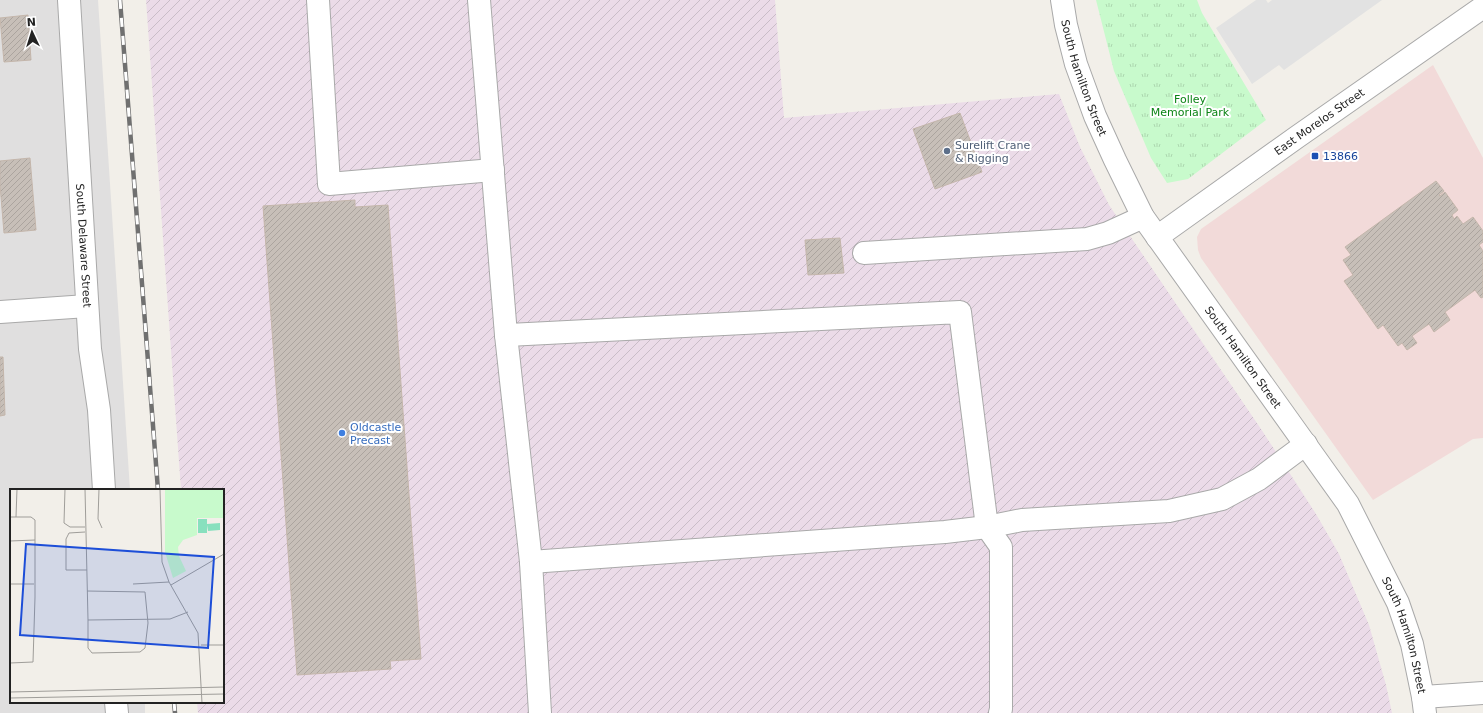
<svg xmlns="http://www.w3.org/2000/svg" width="1483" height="713" viewBox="0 0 1483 713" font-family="'DejaVu Sans',sans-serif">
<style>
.residential{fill:#e0dfdf}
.commercial{fill:#f2dad9}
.industrial{fill:url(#industrial-furrows)}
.park{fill:url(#park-tufts)}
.parking{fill:#e2e2e2}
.building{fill:url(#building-hatch);stroke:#c4b6ab}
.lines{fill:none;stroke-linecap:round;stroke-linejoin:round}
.minor-casing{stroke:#a9a9a9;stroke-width:24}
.minor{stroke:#fff;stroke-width:22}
.rail-casing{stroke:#707070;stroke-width:4.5}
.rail{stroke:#fff;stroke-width:3;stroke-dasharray:9;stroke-linecap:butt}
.service-dot{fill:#5c6f8a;stroke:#fff;stroke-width:1.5}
.transit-dot{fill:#1a4fb4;stroke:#fff;stroke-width:1.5}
.shop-dot{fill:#3f7fe0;stroke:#fff;stroke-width:1.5}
.labels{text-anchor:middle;stroke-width:4;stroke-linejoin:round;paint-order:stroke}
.street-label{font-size:11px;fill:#222;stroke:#fff}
.park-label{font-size:11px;fill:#0c8416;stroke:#fff}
.service-label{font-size:11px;fill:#4e5e75;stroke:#fff;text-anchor:start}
.transit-label{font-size:11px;fill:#164399;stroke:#fff;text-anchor:start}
.shop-label{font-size:11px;fill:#366cbe;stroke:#fff;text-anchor:start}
.inset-road{fill:none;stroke:#9f9d99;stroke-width:1}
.view{fill:#1d4ed8;fill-opacity:0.15;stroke:#1d4ed8;stroke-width:2}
.inset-edge{fill:none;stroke:#222;stroke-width:2}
</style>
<defs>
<pattern id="industrial-furrows" width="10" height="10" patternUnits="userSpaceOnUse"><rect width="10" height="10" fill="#ebdbe8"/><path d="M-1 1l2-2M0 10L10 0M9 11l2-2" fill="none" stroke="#c9bcc7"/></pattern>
<pattern id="park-tufts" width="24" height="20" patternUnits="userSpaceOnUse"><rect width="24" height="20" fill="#c8facc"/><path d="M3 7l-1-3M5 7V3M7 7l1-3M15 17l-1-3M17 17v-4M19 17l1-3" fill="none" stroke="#acd6af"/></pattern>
<pattern id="building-hatch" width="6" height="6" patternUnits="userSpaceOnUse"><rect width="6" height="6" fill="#c7bfb8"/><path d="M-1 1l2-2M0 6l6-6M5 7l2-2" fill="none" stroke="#aba49e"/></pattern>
</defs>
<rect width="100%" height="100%" fill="#f2efe9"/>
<!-- residential -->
<path class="residential" d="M0 0H98L130 490H11V702H145V713H0Z"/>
<!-- commercial -->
<path class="commercial" d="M1433 65 1483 158V438L1473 439 1373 500 1201 258 1198 250 1197 237 1201 229Z"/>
<!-- industrial -->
<path class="industrial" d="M146 0H775L784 118 1059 94 1080 147 1109 205 1263 432 1316 514 1339 554 1369 625 1386 685 1392 713H198L197 702H223V490H181Z"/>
<!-- park -->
<path class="park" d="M1096 0H1197L1202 13 1266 120 1188 179 1167 183 1151 158 1114 71Z"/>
<!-- parking -->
<path class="parking" d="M1256 0H1266L1268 3 1272 0H1382L1284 70 1279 65 1252 84 1216 28Z"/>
<!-- building -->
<path class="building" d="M28 15 31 60 4 62 0 18Z
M960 113 982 172 935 189 913 129Z
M30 158 36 230 4 233 0 185V161Z
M1436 181 1444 191 1439 195 1440 196 1445 192 1458 210 1452 215 1454 219 1457 216 1463 224 1473 217 1483 231V242L1479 245 1483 251V297L1481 298 1475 290 1445 312 1450 320 1434 332 1429 324 1412 336 1417 343 1407 350 1402 343 1398 346 1383 325 1378 329 1344 281 1353 275 1343 260 1351 255 1345 247Z
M355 200V207L388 205 421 659 390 661 391 669 297 675 263 206Z
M840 238 844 273 808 275 805 240Z
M0 357H3L5 415 0 416Z"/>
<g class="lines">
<defs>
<g id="minor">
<path id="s1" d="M69 0 90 349 99 410 104 490"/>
<path d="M318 0 329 184 493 170"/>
<path d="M479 0 506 335 531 562 945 532 987 527 1022 520 1169 511 1222 499 1259 479 1306 444"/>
<path id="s2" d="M1062 0 1066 25 1076 64 1095 116 1115 160 1143 217 1348 504 1398 603 1412 644 1423 697 1425 713"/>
<path id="s3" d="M1157 237 1297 137 1483 7"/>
<path d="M864 253 1087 239 1108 233 1143 217"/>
<path d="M0 312 87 306"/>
<path d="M506 335 960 312 987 527 1001 547V709L1000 713"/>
<path d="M531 562 540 713"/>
<path d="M1423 697 1483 693"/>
<path d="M116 702 117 713"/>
</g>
</defs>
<!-- minor casing -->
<use href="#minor" class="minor-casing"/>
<!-- minor -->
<use href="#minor" class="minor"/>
<defs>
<path id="rail" d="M120 0 158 490
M174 702 175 713"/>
</defs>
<!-- rail casing -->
<use href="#rail" class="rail-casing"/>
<!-- rail -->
<use href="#rail" class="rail"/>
</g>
<!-- markers -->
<circle class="service-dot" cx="947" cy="151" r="4"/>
<rect class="transit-dot" x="1311" y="152" width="8" height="8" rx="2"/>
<circle class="shop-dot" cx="342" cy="433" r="4"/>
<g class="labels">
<!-- street labels -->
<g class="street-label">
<text dy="4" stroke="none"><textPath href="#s2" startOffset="81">South Hamilton Street</textPath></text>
<text dy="4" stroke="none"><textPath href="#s3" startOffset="199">East Morelos Street</textPath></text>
<text dy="4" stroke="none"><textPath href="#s1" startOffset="246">South Delaware Street</textPath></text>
<text dy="4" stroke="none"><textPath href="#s2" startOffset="405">South Hamilton Street</textPath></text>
<text dy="4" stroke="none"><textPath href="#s2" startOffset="729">South Hamilton Street</textPath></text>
</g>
<!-- park labels -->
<g class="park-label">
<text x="1190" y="103">Folley<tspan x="1190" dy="13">Memorial Park</tspan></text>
</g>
<!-- service labels -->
<g class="service-label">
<text x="955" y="149">Surelift Crane<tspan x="955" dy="13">&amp; Rigging</tspan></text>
</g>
<!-- transit labels -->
<g class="transit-label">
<text x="1323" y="160">13866</text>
</g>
<!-- shop labels -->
<g class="shop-label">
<text x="350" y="431">Oldcastle<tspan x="350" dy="13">Precast</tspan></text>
</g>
</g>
<!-- overview -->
<g transform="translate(10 489)">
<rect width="214" height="214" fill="#f2efe9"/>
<path d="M155 0H214V29H187V46L173 51 168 58 169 67 176 82 163 89 155 63Z" fill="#c8facc"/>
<path d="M188 30H197V35L210 34V41L198 42 197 36V44H188Z" fill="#88e0be"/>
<path class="inset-road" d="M55 0 54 34 60 38H75M75 0 78 131 160 130 178 123M89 0 88 30 92 39M150 0 152 73 159 93 188 144 192 214M0 28H21L25 31V108L23 173 0 174M6 28 7 0M75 43 59 44 56 50V81H77M0 52 25 51M0 95H24M123 95 159 93M161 96 214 65M77 102 135 103 138 134 135 159 130 163 82 164 78 159V131M191 156H214M0 203 214 198M0 209 214 205"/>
<path class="view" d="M16 55 204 68 198 159 10 146Z"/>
<rect width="214" height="214" class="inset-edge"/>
</g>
<!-- north arrow -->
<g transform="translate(32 32) rotate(356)" stroke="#ffffff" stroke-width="3" paint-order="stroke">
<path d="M0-3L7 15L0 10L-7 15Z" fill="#222222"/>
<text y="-6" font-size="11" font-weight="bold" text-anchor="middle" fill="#222222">N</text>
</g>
</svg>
